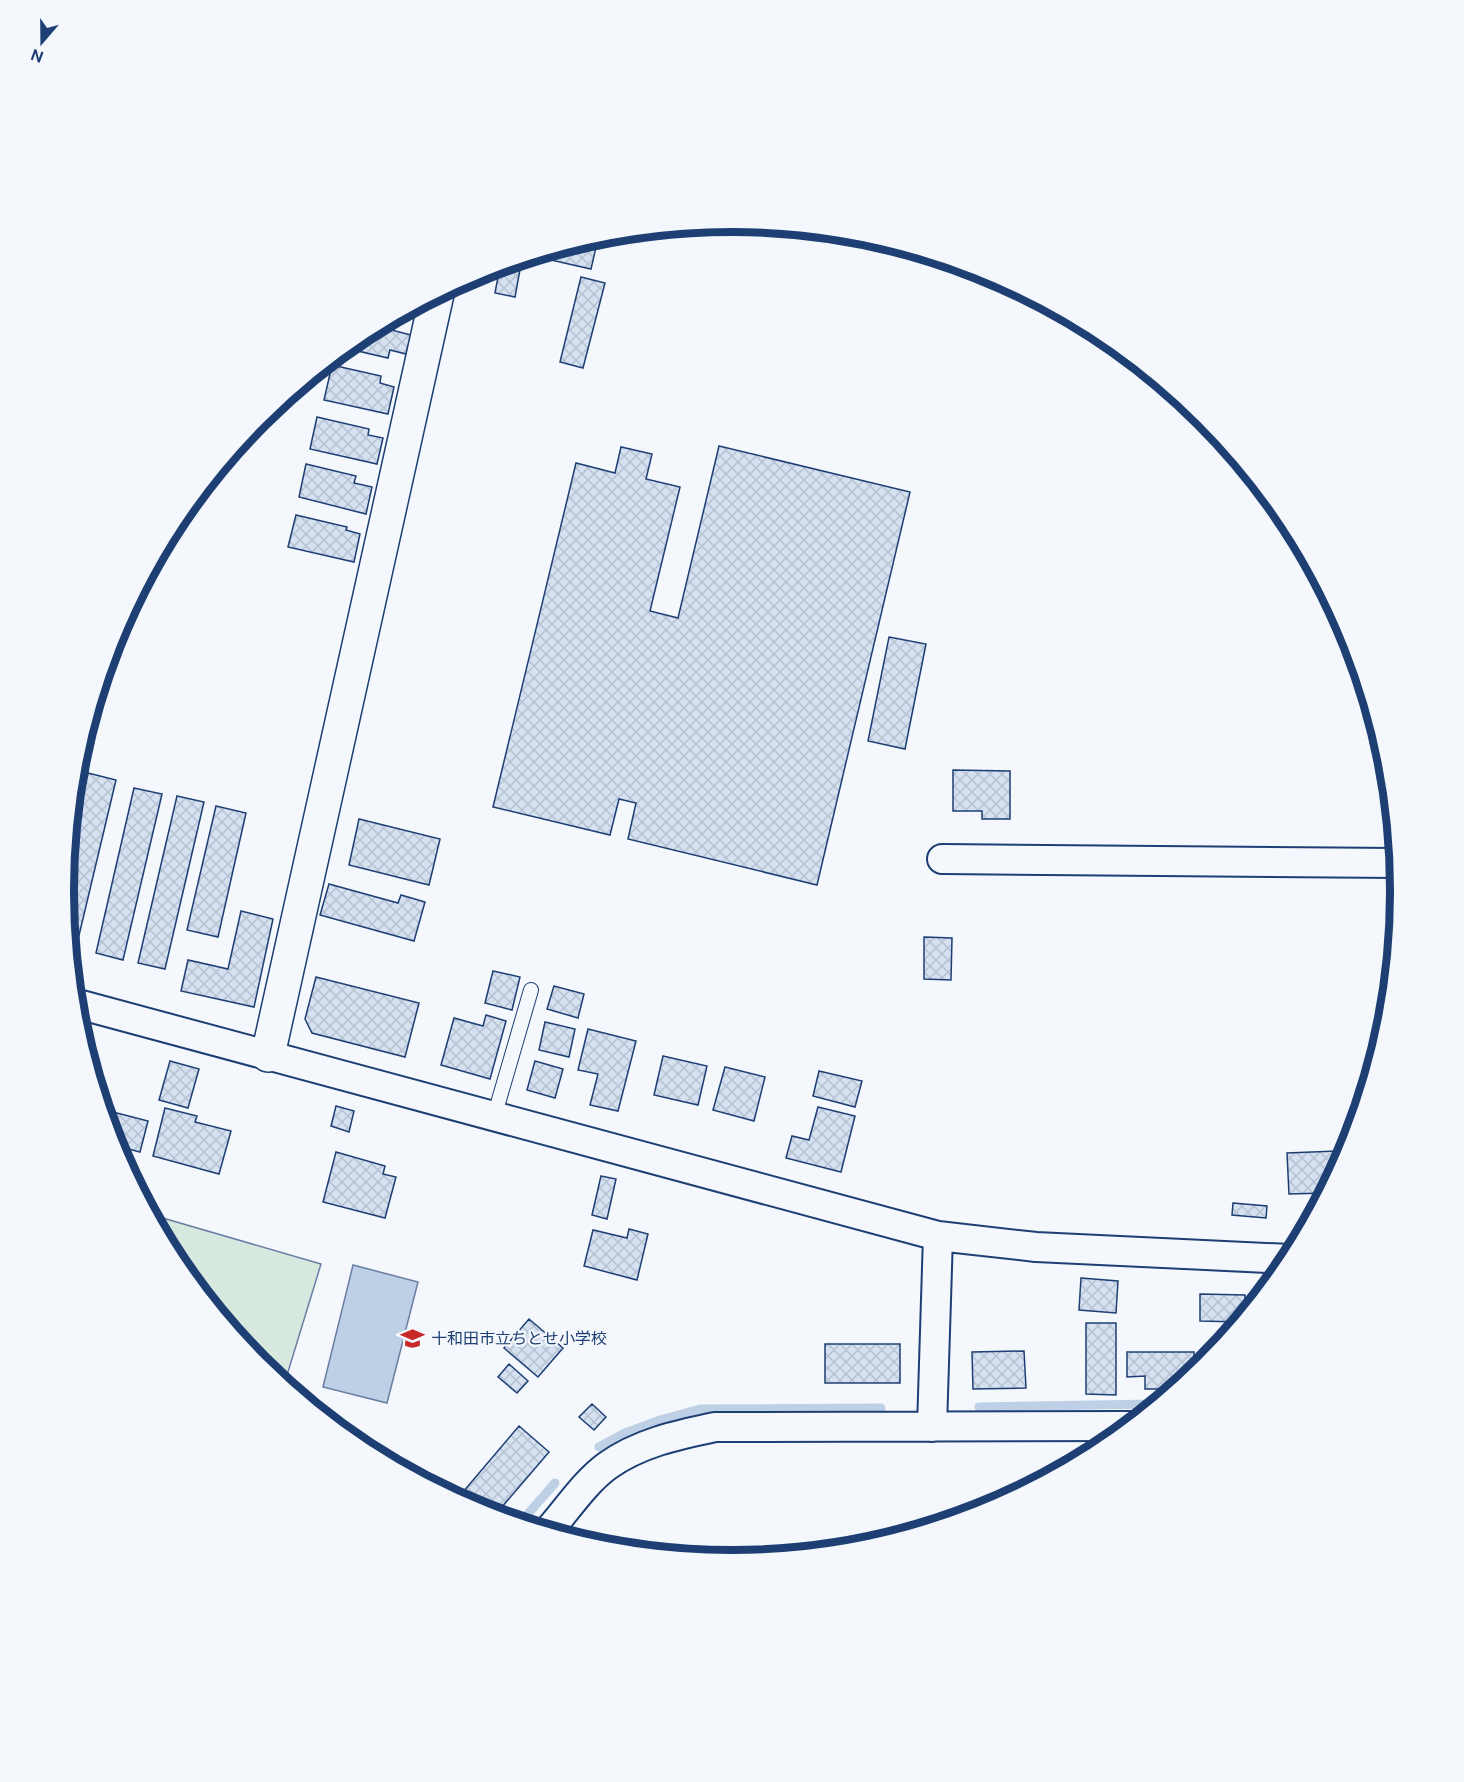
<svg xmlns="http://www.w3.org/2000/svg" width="1464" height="1782" viewBox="0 0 1464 1782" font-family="'DM Sans','Noto Sans JP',sans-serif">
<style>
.pitch{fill:#d7e8df;stroke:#687fa3;stroke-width:1.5}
.water{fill:#bed0e5;stroke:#687fa3;stroke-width:1.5}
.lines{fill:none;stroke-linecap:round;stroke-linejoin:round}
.stream{stroke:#bed0e5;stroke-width:9}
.building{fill:url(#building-cross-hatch);stroke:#1d3f73;stroke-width:1.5}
.service-casing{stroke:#1d3f73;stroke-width:16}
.minor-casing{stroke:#1d3f73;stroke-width:32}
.tertiary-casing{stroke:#1d3f73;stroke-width:36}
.service{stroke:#f4f7fb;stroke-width:14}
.minor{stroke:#f4f7fb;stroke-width:28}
.tertiary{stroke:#f4f7fb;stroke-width:33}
.labels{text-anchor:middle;stroke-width:4.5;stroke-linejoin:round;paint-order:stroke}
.poi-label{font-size:16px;fill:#1d3f73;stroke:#f4f7fb;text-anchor:start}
.rim{fill:none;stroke:#1d3f73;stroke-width:8}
</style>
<defs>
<pattern id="building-cross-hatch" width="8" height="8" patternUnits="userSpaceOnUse" patternTransform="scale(1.5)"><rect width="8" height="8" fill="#d5e0f0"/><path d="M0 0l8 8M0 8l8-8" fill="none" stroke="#b6c1d1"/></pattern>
</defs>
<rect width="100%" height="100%" fill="#f4f7fb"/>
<!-- pitch -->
<path class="pitch" d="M149 1214 321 1264 284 1385 259 1364 176 1262Z"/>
<!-- water -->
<path class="water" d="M353 1265 418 1282 387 1403 323 1387Z"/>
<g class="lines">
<!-- stream -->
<path class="stream" d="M979 1407 1156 1404
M599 1447 625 1433 660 1420 700 1409 881 1408
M520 1523 555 1483"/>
</g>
<!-- building -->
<path class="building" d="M662 229 660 237 638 231Z
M584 240 597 243 591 269 533 256Z
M512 262 521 264 515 297 495 293 500 266Z
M581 277 605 283 583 368 560 362Z
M376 326 411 335 406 354 390 350 388 358 345 348 361 335Z
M332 365 381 376 380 383 394 387 388 414 324 400Z
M317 417 369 429 368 435 383 438 377 464 310 449Z
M719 446 910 492 817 885 628 839 636 803 619 799 610 835 493 807 576 463 615 473 621 447 652 454 646 479 680 487 650 611 678 618Z
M306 464 356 476 354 483 372 487 366 514 299 497Z
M296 515 347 527 346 530 360 534 354 562 288 547Z
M889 637 926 644 905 749 868 741Z
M953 770 1010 771V819H982V811H953Z
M88 773 116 780 76 948 68 946 63 891 65 868Z
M134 788 162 794 123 960 96 953Z
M177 796 204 802 165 969 138 963Z
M216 806 246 813 218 937 187 930Z
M359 819 440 839 429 885 349 865Z
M329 884 398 903 401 895 425 902 414 941 320 915Z
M241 911 273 919 254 1007 181 991 188 960 228 969Z
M924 937 952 938 951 980 924 979Z
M493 971 520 977 512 1010 485 1003Z
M316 977 419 1003 405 1057 312 1033 305 1019Z
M554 986 584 994 578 1018 547 1009Z
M486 1015 506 1021 490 1079 441 1065 454 1018 483 1026Z
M545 1022 575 1029 569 1057 539 1050Z
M588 1029 636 1041 618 1111 590 1105 598 1074 578 1070Z
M663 1056 707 1066 698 1105 654 1095Z
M170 1061 199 1069 188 1108 159 1100Z
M535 1061 563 1069 555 1098 527 1090Z
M725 1067 765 1077 754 1121 713 1110Z
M819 1071 862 1081 855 1107 813 1096Z
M336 1106 354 1111 349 1132 331 1126Z
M818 1107 855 1116 841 1172 786 1158 792 1136 809 1140Z
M165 1108 197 1116 195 1122 231 1131 219 1174 153 1156Z
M113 1112 148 1121 140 1152 113 1145 108 1129Z
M1337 1151V1171L1325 1193 1289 1194 1287 1153Z
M336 1152 385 1166 383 1174 396 1177 385 1218 323 1202Z
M601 1176 616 1179 607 1219 592 1215Z
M1233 1203 1267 1206 1266 1218 1232 1215Z
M629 1229 648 1234 637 1280 584 1266 593 1230 627 1238Z
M1081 1278 1118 1281 1116 1313 1079 1310Z
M1200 1294 1245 1295V1316L1240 1322 1200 1321Z
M529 1319 563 1348 538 1377 504 1348Z
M1086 1323H1116V1395L1086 1394Z
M825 1344H900V1383H825Z
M1024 1351 1026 1388 973 1389 972 1352Z
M1127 1352H1194V1373L1175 1389H1145V1376L1127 1377Z
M509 1364 528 1381 517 1393 498 1377Z
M592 1404 606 1417 594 1430 579 1417Z
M519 1426 549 1452 495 1515 476 1509 457 1499Z
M351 1439 390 1452 387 1461 360 1447Z"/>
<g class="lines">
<defs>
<path id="service" d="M494 1117 531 990"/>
<path id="minor" d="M942 859 1398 863
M74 1003 938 1236 1036 1247 1290 1259
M932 1427 938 1236
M548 1531C567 1510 584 1483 607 1466 639 1443 677 1435 715 1427L1129 1426"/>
<path id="tertiary" d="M268 1055 437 294"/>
</defs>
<!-- service casing -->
<use href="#service" class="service-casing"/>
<!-- minor casing -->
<use href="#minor" class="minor-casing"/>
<!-- tertiary casing -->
<use href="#tertiary" class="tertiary-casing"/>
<!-- service -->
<use href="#service" class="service"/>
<!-- minor -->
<use href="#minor" class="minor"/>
<!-- tertiary -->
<use href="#tertiary" class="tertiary"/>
</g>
<!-- icons -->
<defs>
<symbol id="school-bare" viewBox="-9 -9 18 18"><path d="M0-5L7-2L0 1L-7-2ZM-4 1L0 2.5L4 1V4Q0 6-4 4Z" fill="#c62828" stroke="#f4f7fb" stroke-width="2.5" paint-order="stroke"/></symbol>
</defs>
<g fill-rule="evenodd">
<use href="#school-bare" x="396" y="1322" width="33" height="33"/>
</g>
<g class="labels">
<!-- poi labels -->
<g class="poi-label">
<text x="431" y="1344">十和田市立ちとせ小学校</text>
</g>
</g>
<!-- crop -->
<path d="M0 0H1464V1782H0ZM732 232H732A658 658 0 0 1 1390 890V892A658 658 0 0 1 732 1550H732A658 658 0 0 1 74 892V890A658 658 0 0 1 732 232Z" fill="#f4f7fb" fill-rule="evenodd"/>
<path class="rim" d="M732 232H732A658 658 0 0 1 1390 890V892A658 658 0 0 1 732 1550H732A658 658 0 0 1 74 892V890A658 658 0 0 1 732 232Z"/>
<!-- north arrow -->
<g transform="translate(42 42) rotate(200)" stroke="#f4f7fb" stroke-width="4.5" paint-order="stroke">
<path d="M0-4.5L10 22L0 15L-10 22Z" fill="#1d3f73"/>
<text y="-9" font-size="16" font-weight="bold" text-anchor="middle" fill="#1d3f73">N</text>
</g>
</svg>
